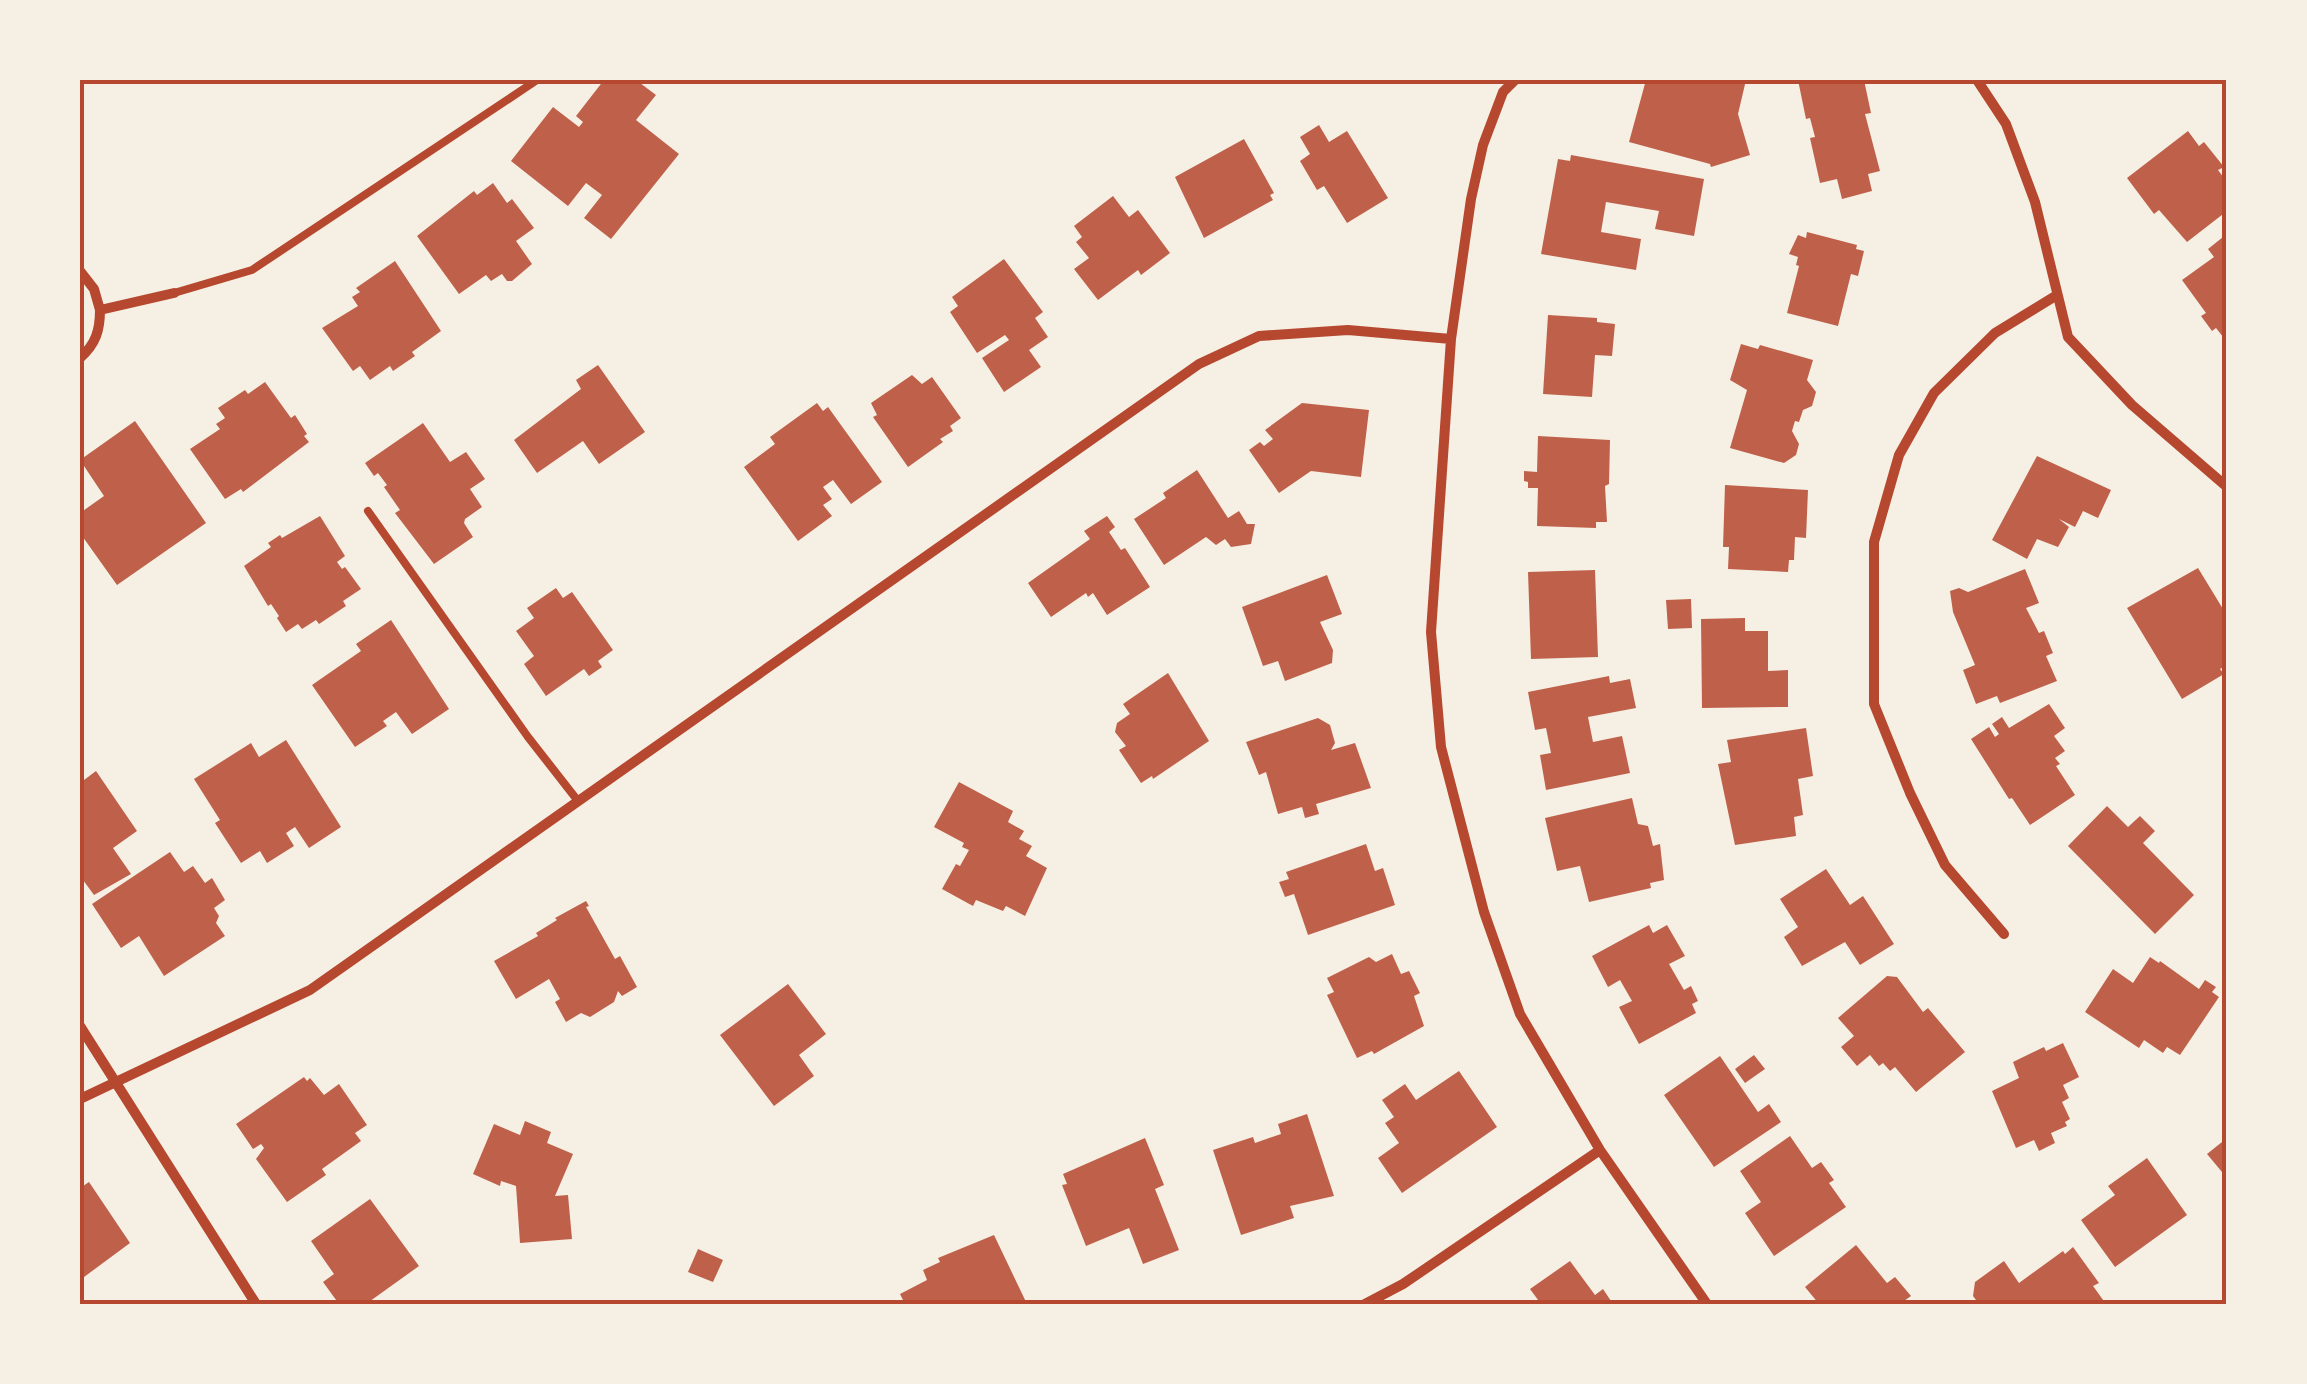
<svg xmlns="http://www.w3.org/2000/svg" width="2307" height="1384" viewBox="0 0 2307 1384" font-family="Figtree,sans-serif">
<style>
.building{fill:#bf614a}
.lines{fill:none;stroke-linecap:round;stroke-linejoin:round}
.service{stroke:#b5482f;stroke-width:8}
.minor{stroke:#b5482f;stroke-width:10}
.neatline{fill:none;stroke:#b5482f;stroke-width:4}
</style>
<rect width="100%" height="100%" fill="#f6efe4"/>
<!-- building -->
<path class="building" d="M604 80H636L656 95 636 120 679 154 611 239 584 218 602 195 586 183 568 206 511 161 553 107 579 127 583 122 576 116Z
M1646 80H1746L1738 114 1750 155 1711 167 1710 164 1629 142Z
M1798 80H1864L1871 113 1865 114 1880 171 1868 174 1872 191 1842 199 1837 179 1820 183 1810 138 1815 137 1810 118 1806 119Z
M1319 125 1329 142 1347 131 1388 198 1347 223 1324 186 1317 190 1300 161 1310 154 1300 137Z
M2188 131 2199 146 2204 142 2224 167 2218 170 2227 182V211L2187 242 2159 210 2154 214 2127 178Z
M1244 139 1274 193 1270 195 1273 200 1204 238 1175 177Z
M1571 155 1704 179 1694 236 1655 229 1659 211 1606 202 1601 232 1641 239 1636 270 1541 254 1558 159 1570 161Z
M493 183 507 203 512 199 534 228 516 241 532 264 512 281H507L502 274 491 281 486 275 459 294 417 236 474 191 477 195Z
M1113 196 1129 217 1138 210 1170 253 1141 275 1138 270 1098 300 1074 269 1089 258 1076 242 1082 237 1074 226Z
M1807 232 1857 245 1856 249 1864 251 1858 276 1851 274 1838 326 1787 313 1799 266 1796 265 1798 257 1789 254 1798 235 1806 238Z
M2223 237 2227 242V342L2216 328 2212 331 2201 316 2206 313 2182 280 2214 257 2208 249Z
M1004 259 1043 312 1035 318 1048 337 1029 350 1041 367 1004 392 982 358 1009 340 1005 335 977 353 950 312 958 306 952 297Z
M395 261 441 331 412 352 415 356 393 371 390 366 370 380 360 366 353 371 322 328 358 306 352 297 360 292 356 288Z
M1548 315 1597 318V322L1615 324 1612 356 1595 355 1592 397 1543 394Z
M1741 344 1758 349 1760 345 1813 360 1807 380 1816 392 1812 406 1803 410 1799 422 1795 421 1792 431 1799 444 1796 455 1784 463 1730 448 1747 390 1730 380Z
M598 365 645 432 599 464 583 441 537 473 514 440 581 389 576 380Z
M912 375 922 384 932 377 961 418 950 426 953 431 940 439 943 442 908 467 873 417 877 415 871 403Z
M265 382 291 418 295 415 307 434 304 436 309 442 243 492 241 489 225 499 190 449 220 429 216 424 225 418 218 408 245 390 248 394Z
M817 403 823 411 828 407 882 482 851 504 833 480 823 487 832 499 823 505 832 516 798 541 744 467 775 444 770 437Z
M1302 403 1369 410 1361 477 1311 471 1279 493 1249 450 1260 442 1264 446 1273 439 1265 430Z
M135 421 206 523 117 585 80 533V513L104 496 80 460Z
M423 423 450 462 466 452 485 479 470 489 482 507 465 519 464 523 473 537 434 564 395 513 400 510 384 487 387 485 378 473 374 476 365 463Z
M1538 436 1610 440 1609 484 1605 486 1607 522H1596V528L1537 526 1538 488H1528V482L1524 481V471L1537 472Z
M2037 456 2111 490 2098 518 2083 511 2075 527 2059 519 2069 527 2058 547 2037 539 2027 559 1992 540Z
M1197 470 1228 518 1239 511 1247 524H1255L1251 544 1231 547 1225 539 1216 545 1206 537 1164 565 1134 519 1166 498 1163 493Z
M1725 485 1808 490 1806 538 1795 537 1794 560H1789L1788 572 1728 569 1729 547H1723Z
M320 516 345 556 337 562 342 569 345 567 361 589 343 601 346 606 319 624 316 620 302 629 298 624 286 632 277 618 279 616 271 604 268 606 244 566 271 547 268 543 280 535 282 538Z
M1107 516 1115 527 1109 532 1121 550 1125 548 1150 587 1107 615 1093 593 1088 597 1086 593 1051 617 1028 583 1090 539 1084 531Z
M2198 568 2223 609 2227 607V665L2220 669 2224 674 2182 699 2127 608Z
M2025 569 2039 603 2026 608 2039 633 2044 631 2053 653 2046 656 2057 681 2000 703 1997 696 1976 704 1963 670 1975 665 1953 612 1950 591 1959 588 1968 592Z
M1595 570 1598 657 1531 659 1528 572Z
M1327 575 1342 614 1320 622 1333 650 1332 663 1285 681 1278 661 1263 666 1242 607Z
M556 588 563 598 572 592 613 650 598 661 602 667 589 676 584 669 546 696 524 664 534 656 516 631 534 618 527 608Z
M1691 599 1692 628 1668 629 1666 600Z
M1745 618V631H1768V671L1788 670V707L1702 708 1701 619Z
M391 620 449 709 412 734 396 712 383 721 387 726 355 747 312 685 361 651 356 644Z
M1168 673 1209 741 1153 779 1152 776 1141 783 1119 750 1126 746 1115 732 1117 723 1130 714 1123 704Z
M1609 676 1610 683 1630 679 1636 708 1588 717 1593 742 1622 736 1630 773 1546 790 1540 755 1551 753 1546 728 1535 730 1528 692Z
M2049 704 2065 728 2054 736 2065 751 2055 758 2060 764 2056 766 2075 795 2030 825 2012 798 2009 799 1971 739 1989 727 1995 737 1999 734 1992 724 2002 717 2009 728Z
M1318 718 1330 725 1335 743 1331 750 1355 743 1371 788 1316 804 1319 814 1305 818 1302 807 1278 814 1266 772 1259 775 1246 742Z
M1806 728 1813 776 1798 779 1803 815 1794 817 1796 836 1735 845 1718 764 1731 762 1727 740Z
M286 740 341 827 309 848 295 827 286 833 294 846 267 863 260 851 241 863 215 823 220 820 194 779 251 743 259 757Z
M96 771 137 831 113 848 131 874 94 895 83 880 80 882V783Z
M959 782 1013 811 1008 822 1024 831 1019 839 1032 846 1026 856 1047 868 1025 916 1006 906 1003 911 976 900 973 906 942 889 956 864 960 866 969 850 962 847 964 843 934 827Z
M1632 798 1638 824 1648 826 1653 846 1660 844 1664 880 1650 883 1651 888 1589 902 1580 866 1557 871 1545 818Z
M2107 806 2128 827 2140 816 2155 831 2143 843 2194 895 2155 934 2068 846Z
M1366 844 1375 871 1383 868 1395 905 1308 935 1294 894 1285 897 1279 882 1289 879 1286 872Z
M170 852 184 872 193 866 205 883 212 878 225 900 214 908 219 916 216 923 225 936 164 976 139 936 121 948 92 904Z
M1826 869 1850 905 1863 896 1894 944 1860 965 1845 942 1802 966 1784 937 1798 927 1780 899Z
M586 901 589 906 586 907 615 959 620 956 637 987 622 996 618 991 614 1002 590 1017 581 1013 566 1022 555 1002 560 999 549 979 516 999 494 961 538 936 536 933 557 920 555 918Z
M1649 925 1653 933 1667 925 1685 956 1669 964 1684 990 1691 986 1698 1001 1692 1004 1696 1013 1639 1044 1619 1007 1632 1001 1620 980 1608 987 1592 956Z
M1392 954 1401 974 1409 971 1420 993 1414 996 1424 1026 1374 1054 1372 1051 1357 1058 1327 995 1334 992 1327 978 1369 957 1376 962Z
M2150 957 2159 963 2160 961 2199 989 2205 980 2216 987 2212 992 2219 997 2180 1055 2167 1047 2163 1053 2144 1040 2139 1048 2085 1012 2113 969 2133 983Z
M1887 976 1897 977 1923 1012 1928 1008 1965 1052 1916 1092 1895 1067 1890 1071 1883 1063 1879 1066 1870 1055 1857 1066 1841 1047 1854 1036 1838 1018Z
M788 984 826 1034 799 1055 814 1076 774 1106 720 1035Z
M2063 1043 2079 1077 2063 1085 2069 1098 2062 1102 2070 1119 2065 1122 2067 1126 2051 1133 2055 1143 2039 1151 2034 1140 2016 1148 1992 1091 2019 1078 2013 1062 2044 1047 2046 1051Z
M1754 1055 1765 1069 1745 1083 1735 1069Z
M1720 1056 1758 1112 1769 1104 1781 1122 1714 1167 1664 1095Z
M1459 1071 1497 1127 1402 1193 1378 1158 1399 1143 1385 1123 1394 1117 1382 1100 1405 1084 1416 1100Z
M304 1077 307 1081 310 1078 324 1095 339 1084 367 1125 355 1133 361 1141 322 1169 326 1175 287 1202 256 1159 264 1148 261 1144 253 1149 236 1124Z
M1307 1114 1334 1196 1290 1206 1294 1218 1241 1235 1213 1150 1253 1137 1255 1143 1281 1134 1278 1124Z
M525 1121 551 1132 547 1143 573 1154 555 1196 568 1195 572 1239 520 1243 516 1186 501 1181 500 1186 473 1174 494 1124 520 1135Z
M1790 1136 1812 1168 1821 1162 1834 1180 1829 1183 1846 1207 1774 1256 1745 1213 1761 1202 1740 1171Z
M1145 1138 1164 1185 1155 1189 1179 1250 1143 1264 1129 1228 1086 1246 1062 1185 1067 1184 1063 1174Z
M2227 1138V1178L2207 1154Z
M2147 1158 2187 1215 2115 1267 2081 1220 2115 1195 2108 1186Z
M89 1182 130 1243 80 1280V1188Z
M370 1199 419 1266 366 1304H339L323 1282 334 1274 311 1241Z
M994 1235 1027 1304H905L900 1294 927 1280 923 1270 940 1262 938 1258Z
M1856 1245 1887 1283 1895 1277 1911 1296 1904 1301 1906 1304H1819L1805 1287Z
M2073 1247 2099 1283 2093 1286 2106 1304H1979L1973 1296 1975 1282 2004 1261 2019 1283 2063 1251 2065 1254Z
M698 1249 723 1260 713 1282 688 1272Z
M1570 1261 1595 1295 1603 1289 1613 1304H1541L1530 1289Z"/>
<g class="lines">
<!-- service -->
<path class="service" d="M174 293 252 270 537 80
M368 511 528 737 578 801"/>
<!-- minor -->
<path class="minor" d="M1515 80 1503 92 1483 145 1471 199 1451 339 1431 632 1441 747 1484 912 1520 1014 1600 1150 1707 1304
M1977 80 2006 124 2035 202 2068 337 2132 405 2227 487
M80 271 94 289 100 310
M80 358C96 344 100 330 100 310L174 293
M2004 934 1945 865 1910 793 1874 704V542L1899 455 1934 393 1995 333 2057 295
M80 1026 256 1304
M80 1099 310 990 1199 364 1259 336 1348 330 1451 339
M1365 1304 1403 1284 1600 1150"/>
</g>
<!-- border -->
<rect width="2307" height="1384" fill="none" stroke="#f6efe4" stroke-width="165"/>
<rect x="82" y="82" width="2142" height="1220" class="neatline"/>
</svg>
